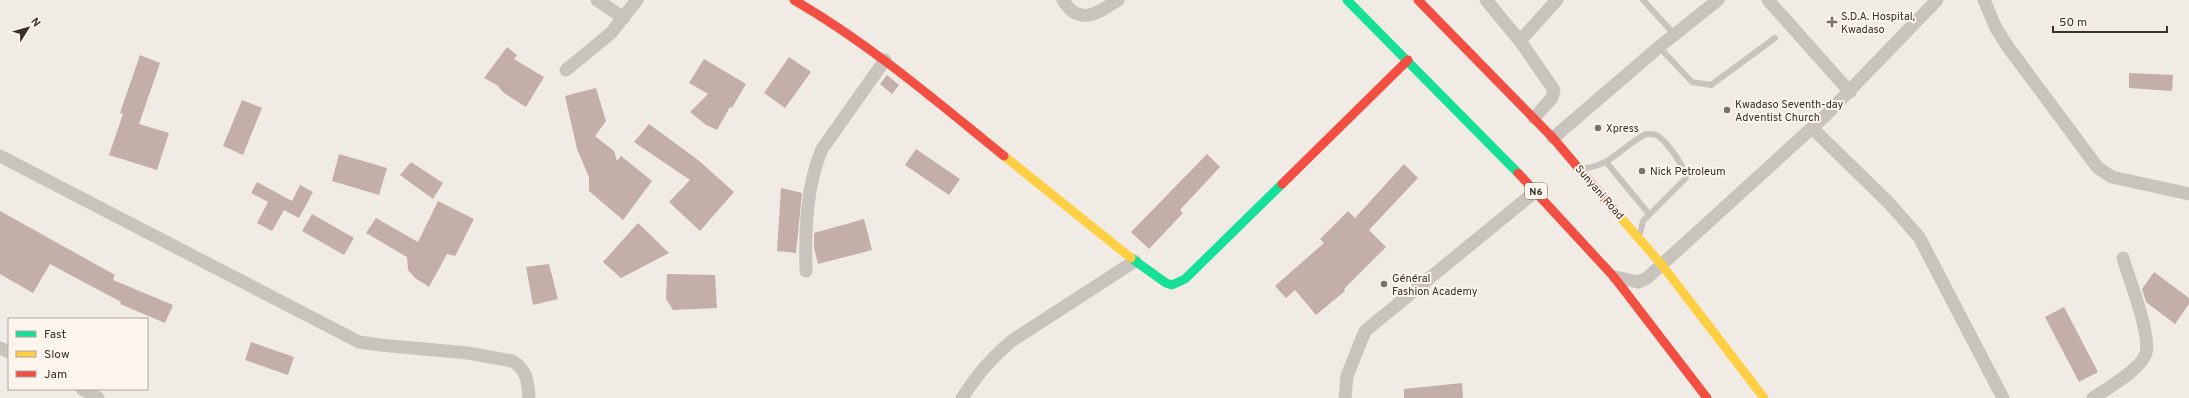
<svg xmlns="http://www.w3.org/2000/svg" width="2189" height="398" viewBox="0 0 2189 398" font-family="Overpass,sans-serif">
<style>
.building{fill:#c3afa7}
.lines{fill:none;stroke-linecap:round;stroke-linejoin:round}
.lane{stroke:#c9c3be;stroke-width:6}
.street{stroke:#c9c3be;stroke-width:13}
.fast{stroke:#16e098;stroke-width:9}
.slow{stroke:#ffcf43;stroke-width:9}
.jam{stroke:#f24e42;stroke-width:9}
.poi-dot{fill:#7a716c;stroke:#fbf5ee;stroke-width:1.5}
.labels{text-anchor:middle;stroke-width:4;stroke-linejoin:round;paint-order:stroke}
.shield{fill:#fbf5ee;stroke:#756b66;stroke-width:1}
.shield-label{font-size:10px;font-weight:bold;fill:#3b302b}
.poi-label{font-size:11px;fill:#3b302b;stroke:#fbf5ee;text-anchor:start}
.street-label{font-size:11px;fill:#3b302b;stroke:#fbf5ee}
</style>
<rect width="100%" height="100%" fill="#f0ebe5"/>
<!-- building -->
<path class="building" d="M507 47 517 55 514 59 544 77 526 107 504 93 497 85 484 78Z
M140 55 160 63 139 124 169 133 157 170 109 155 123 114 120 113Z
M789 57 811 72 785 108 764 93Z
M704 59 746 84 732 108 730 107 717 130 706 125 690 112 708 94 689 83Z
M2129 73 2173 75 2172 91 2129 88Z
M887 75 899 85 892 94 880 84Z
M596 88 606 121 595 136 614 151 617 161 621 156 652 181 623 220 589 191V177L577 149 565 96Z
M242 100 262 108 243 155 223 146Z
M649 124 698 160 734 192 700 231 669 202 690 180 634 142Z
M916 149 960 179 949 195 905 165Z
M339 154 387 168 379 195 332 181Z
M1207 154 1220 167 1180 210 1183 213 1149 249 1131 232Z
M411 162 443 183 433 199 400 175Z
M1404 164 1418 178 1369 230 1386 247 1344 289 1345 291 1316 315 1295 290 1286 298 1275 286 1324 243 1320 239 1348 211 1355 218Z
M257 182 292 201 300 185 313 192 299 218 284 210 272 231 257 223 268 202 251 193Z
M781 188 802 193 796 253 777 251Z
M438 201 474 219 455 256 447 254 429 287 415 278 408 270 407 257 366 233 376 218 418 242Z
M0 211 115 275 113 280 173 305 165 323 120 304 121 302 50 264 33 293 0 274Z
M312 214 354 238 344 255 302 231Z
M864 219 872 250 818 264 814 248V233Z
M638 223 669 253 621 278 603 262Z
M549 264 558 299 533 305 526 267Z
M2154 272 2189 298V304L2175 324 2146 302 2142 289Z
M667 274 715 275 717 308 673 310 666 299Z
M2064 307 2098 372 2079 382 2045 317Z
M251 342 294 357 288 375 245 360Z
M1462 383 1463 398H1404V389Z"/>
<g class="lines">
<!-- lane -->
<path class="lane" d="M1643 0 1674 34
M1659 47 1692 82 1711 85 1775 38
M1606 162 1649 214
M1585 168C1609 167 1625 144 1646 134 1651 134 1654 133 1658 136 1667 142 1686 168 1686 178L1643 221 1640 233"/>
<!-- street -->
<path class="street" d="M597 0 624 18
M1063 0C1079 27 1098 13 1118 0
M1486 0 1520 41 1554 90 1552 98 1534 118
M1768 0 1850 92
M1984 0 1996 28 2008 47 2098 168 2112 177 2189 194
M1520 41 1557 0
M566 70 611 33 637 0
M1812 128 1888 202 1919 237 2003 398
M1553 138 1659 47 1718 0
M0 156 359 342 380 345 468 353 512 361C527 369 528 382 529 398
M806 271C805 230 806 187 822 149L885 60
M1615 277 1638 282 1647 278 1825 116 1937 0
M0 348 9 352
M82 389 98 398
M962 398C978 374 991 358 1013 340L1135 261
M1345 398 1347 376 1365 331 1536 191
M2093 398C2106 389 2142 369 2146 353 2151 334 2129 279 2123 258"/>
<!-- fast -->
<path class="fast" d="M1347 0 1518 173
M1131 258 1166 283 1172 285 1185 279 1282 184"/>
<!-- slow -->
<path class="slow" d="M1004 156 1131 258
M1614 210 1662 265 1764 398"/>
<!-- jam -->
<path class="jam" d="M794 0C870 44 936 101 1004 156
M1418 0 1553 138 1614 210
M1518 173 1614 277 1707 398
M1282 184 1408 60"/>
</g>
<!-- markers -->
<g class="poi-dot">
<path d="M1830 16h4v4h4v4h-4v4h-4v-4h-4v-4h4z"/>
<circle cx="1727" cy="110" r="4"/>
<circle cx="1598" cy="128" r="4"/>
<circle cx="1642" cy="171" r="4"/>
<circle cx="1384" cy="284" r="4"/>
</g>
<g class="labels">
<!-- shield labels -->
<rect class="shield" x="1525" y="183" width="22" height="16" rx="3"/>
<g class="shield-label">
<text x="1536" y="195">N6</text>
</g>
<!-- poi labels -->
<g class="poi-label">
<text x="1841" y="20">S.D.A. Hospital,<tspan x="1841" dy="13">Kwadaso</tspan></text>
<text x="1735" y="108">Kwadaso Seventh-day<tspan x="1735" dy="13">Adventist Church</tspan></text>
<text x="1606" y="132">Xpress</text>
<text x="1650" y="175">Nick Petroleum</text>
<text x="1392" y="282">Général<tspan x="1392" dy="13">Fashion Academy</tspan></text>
</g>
<!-- street labels -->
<g class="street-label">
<text transform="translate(1600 192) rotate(49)" y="4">Sunyani Road</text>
</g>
</g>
<!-- legend -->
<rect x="8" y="318" width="140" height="72" fill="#fbf5ee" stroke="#aea6a0"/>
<rect x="16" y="331" width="20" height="6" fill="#16e098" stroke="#aea6a0"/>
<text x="44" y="338" font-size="12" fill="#3b302b">Fast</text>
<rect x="16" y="351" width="20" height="6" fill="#ffcf43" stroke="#aea6a0"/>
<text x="44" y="358" font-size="12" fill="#3b302b">Slow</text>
<rect x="16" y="371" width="20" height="6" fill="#f24e42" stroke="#aea6a0"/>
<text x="44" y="378" font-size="12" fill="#3b302b">Jam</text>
<!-- north arrow -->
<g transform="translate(28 28) rotate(53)" stroke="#fbf5ee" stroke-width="3" paint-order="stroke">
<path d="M0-3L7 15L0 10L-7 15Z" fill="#3b302b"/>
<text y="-6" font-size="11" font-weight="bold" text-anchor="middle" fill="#3b302b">N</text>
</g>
<!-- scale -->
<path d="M2053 26v6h114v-6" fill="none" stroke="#3b302b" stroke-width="2"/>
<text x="2059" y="26" font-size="12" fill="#3b302b" stroke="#fbf5ee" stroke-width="3" paint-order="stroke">50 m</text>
</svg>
